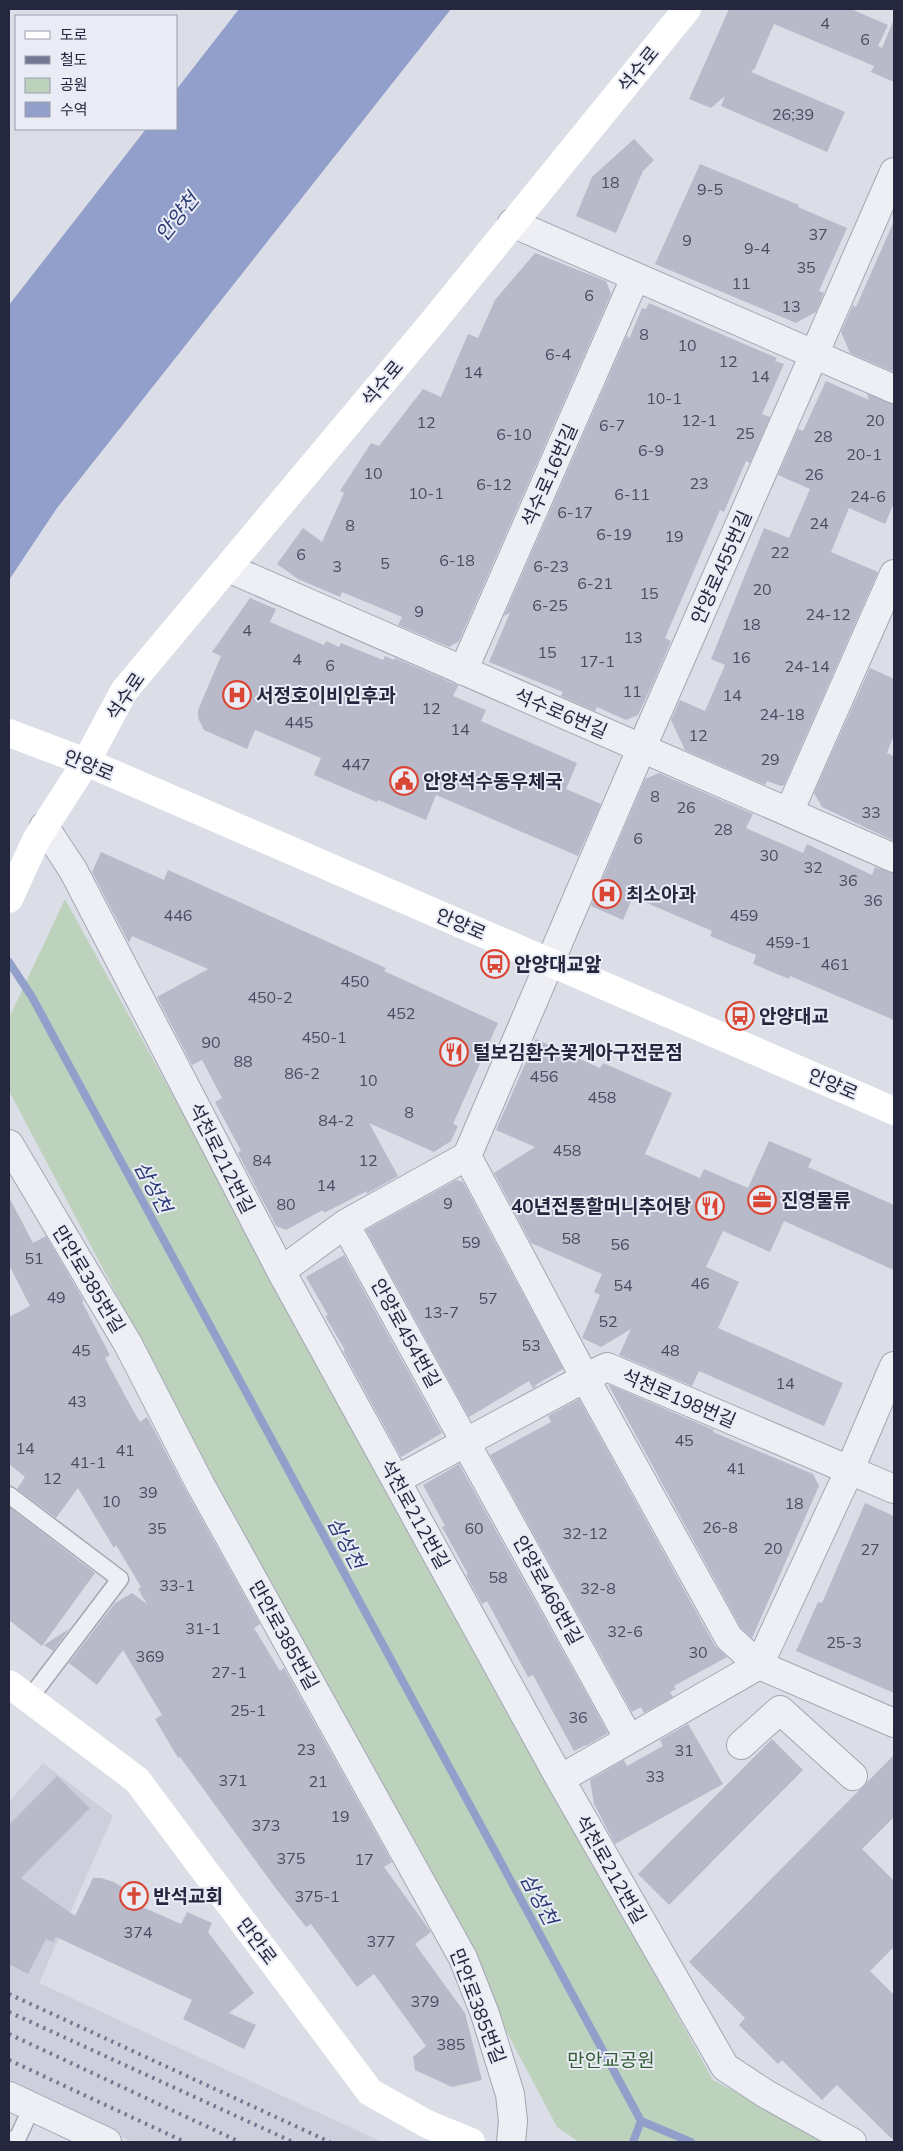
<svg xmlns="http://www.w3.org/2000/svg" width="903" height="2151" viewBox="0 0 903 2151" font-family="Mulish,'Noto Sans KR',sans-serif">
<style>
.built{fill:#cdcfdc}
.green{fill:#bcd2bc}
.water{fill:#929fcb}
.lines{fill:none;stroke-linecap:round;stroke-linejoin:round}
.stream{stroke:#929fcb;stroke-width:8}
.building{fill:#b8baca}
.lane-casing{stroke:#a4a6b4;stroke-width:19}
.street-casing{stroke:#a4a6b4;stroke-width:30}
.lane{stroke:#eeeff5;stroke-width:16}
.street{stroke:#eeeff5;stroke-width:28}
.secondary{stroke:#fff;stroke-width:28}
.rail{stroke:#737792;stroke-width:4;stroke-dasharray:2.5 5;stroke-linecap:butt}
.labels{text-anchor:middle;stroke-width:4;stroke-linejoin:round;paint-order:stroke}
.number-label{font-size:16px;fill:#494c61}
.street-label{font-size:19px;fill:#24273e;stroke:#eaecf5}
.poi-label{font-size:19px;font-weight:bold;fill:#24273e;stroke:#eaecf5;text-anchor:start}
.park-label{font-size:19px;fill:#305b33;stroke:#eaecf5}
.water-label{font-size:20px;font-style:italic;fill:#2b3975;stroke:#eaecf5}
</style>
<rect width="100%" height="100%" fill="#dbdde7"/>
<!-- built -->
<path class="built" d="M43 1763 113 1816 39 1983 382 2142H133L9 2085V1802Z"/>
<!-- green -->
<path class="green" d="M65 899 713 2080 829 2142H579L557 2127 9 1091V1018Z"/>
<!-- water -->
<path class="water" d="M239 9H451L57 508 9 580V305L146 129H176V90Z"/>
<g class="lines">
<!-- stream -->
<path class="stream" d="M9 962 32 997 641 2121 633 2142
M641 2121 691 2142"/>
</g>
<!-- building -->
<path class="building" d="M729 9H851L888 25 878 46 882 48 894 19V82L871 72 874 66 774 24 755 68 751 72 845 112 827 152 721 106 725 96 711 108 689 99Z
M634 139 654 160 643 171 616 233 576 216 592 177Z
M700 164 799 205 798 207 847 228 819 291 824 293 816 312 796 323 655 264Z
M894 221V372L850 353 841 332 853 305 856 307Z
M535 253 606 281 611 294 459 641 449 647 398 625 402 617 342 592 340 597 298 579 277 564 303 528 322 542 344 493 340 491 371 443 379 446 423 389 441 397 468 334 478 338 495 300Z
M649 303 777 358 775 361 784 364 762 414 770 417 750 463 746 461 724 512 720 510 665 638 671 641 653 683 638 715 626 720 597 707 595 711 561 696 563 692 489 662 510 613 504 616 627 335 629 339 642 308 646 309Z
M826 381 869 400 867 394 894 404V503L885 524 849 508 831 552 878 572 784 785 781 786 767 781 765 785 685 750 671 720 680 700 705 711 725 665 711 659 764 528 789 538 810 489 778 475 798 429 803 431Z
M250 598 276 609 270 622 324 645 326 641 339 647 341 643 383 660 385 656 394 660 395 658 455 684 458 686 453 696 486 710 481 721 577 763 566 789 601 804 578 856 436 795 426 820 378 800 377 802 314 775 321 758 255 730 247 749 204 730 198 718V710L221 656 212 652Z
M870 668 894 679V735L887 753 894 756V841L822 807 814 793Z
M659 773 753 814 746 828 803 853 807 844 872 875 875 867 894 873V1020L790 976 789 979 753 964 756 955 710 936 712 931 633 897 623 920 591 906 645 779Z
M101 852 164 880 168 870 386 968 384 971 498 1023 453 1124 458 1126 451 1141 434 1152 369 1123 398 1176 366 1194 367 1191 324 1213 323 1210 286 1230 276 1226 238 1153 241 1151 215 1102 222 1098 202 1060 192 1065 157 997 208 969 132 936 129 943 92 872Z
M536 1039 600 1068 603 1063 672 1093 645 1154 700 1178 704 1169 748 1188 769 1141 812 1159 808 1167 894 1205V1270L784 1221 770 1252 723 1231 706 1267 739 1282 718 1328 843 1383 824 1426 699 1371 692 1386 619 1355 631 1329 601 1347 582 1338 600 1295 594 1292 602 1274 531 1243 494 1173 535 1147 496 1130Z
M456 1180 463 1182 563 1369 534 1386H537L533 1388 529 1381 469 1417 366 1230Z
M9 1197 33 1243 46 1236 84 1301 82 1302 110 1355 105 1358 129 1403 140 1422 147 1417 153 1428 186 1491 260 1624 254 1628 280 1671 284 1668 392 1862 384 1867 431 1932 415 1944 465 2013 482 2080 452 2087 415 2070 413 2057 426 2046 374 1974 357 1987 311 1924 306 1927 277 1890 180 1757 178 1758 155 1719 162 1715 123 1650 97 1685 69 1663 115 1603 132 1593 147 1604 138 1589 141 1587 116 1545 114 1548 78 1488 56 1518 17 1489 25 1477 9 1464V1317L30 1306 9 1265Z
M344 1255 442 1433 401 1457 343 1351 345 1350 325 1316 328 1315 306 1277Z
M608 1384 679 1415 714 1430 713 1432 813 1474 819 1486 752 1638 741 1628Z
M579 1399 715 1646 727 1657 674 1686 676 1689 670 1692 673 1697 644 1713 641 1707 632 1712 490 1455 551 1422 548 1416Z
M459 1464 608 1733 586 1746V1745L574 1751 533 1675 528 1677 487 1601 482 1604 466 1575 468 1574 442 1527 445 1526 423 1485Z
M865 1503 894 1516V1693L796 1651 818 1602 822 1603Z
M9 1507 95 1573 42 1646 9 1620Z
M69 1629 53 1651 44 1645Z
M688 1724 723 1784 615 1844 594 1804 590 1780 624 1760 627 1766 663 1746 660 1740Z
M772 1739 803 1770 669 1905 638 1874Z
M894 1755V1817L862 1849 894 1881V1947L870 1971 894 1995V2141L837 2085 822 2100 782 2060 778 2064 739 2025 745 2018 689 1962Z
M57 1776 90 1808 21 1878 75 1916 93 1878H101L114 1882 127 1890 140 1906 181 1924 187 1912 212 1923 208 1932 254 1993 229 2013 256 2025 244 2049 183 2019 192 2000 56 1937 53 1942 46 1939 28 1974 9 1964V1825Z"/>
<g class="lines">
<defs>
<path id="lane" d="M9 1495 120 1579 29 1699
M9 2141 18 2137 32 2107"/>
<path id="street" d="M512 223 894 389
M228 568 894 858
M463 671 635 278
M789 812 894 574
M44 826 73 870 281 1271 560 1779 725 2067 766 2094 852 2142
M9 1144 128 1344 200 1484 463 1958 485 2014 510 2094 513 2121 511 2142
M467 1156 585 1378 607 1367 894 1489
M345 1224 629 1739
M281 1271 345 1224 467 1156 642 747 894 172
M396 1480 585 1378 729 1638 759 1665 894 1723
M741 1745 780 1710 853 1776
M560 1779 759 1665 850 1469 894 1366
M9 2096 107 2142"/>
</defs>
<!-- lane casing -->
<use href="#lane" class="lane-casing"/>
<!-- street casing -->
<use href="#street" class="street-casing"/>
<!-- lane -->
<use href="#lane" class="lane"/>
<!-- street -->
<use href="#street" class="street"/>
<!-- secondary -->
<path class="secondary" d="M9 733 86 762 894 1111
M9 899 36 840 86 762 124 691 432 323 687 9
M9 1684 137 1780 370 2092 427 2124 471 2142"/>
<!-- rail -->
<path class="rail" d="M9 1994 330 2142
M9 2012 293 2142
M9 2034 240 2142
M9 2060 185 2142"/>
</g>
<!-- icons -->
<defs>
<symbol id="hospital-ring" viewBox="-11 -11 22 22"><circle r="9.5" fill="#eaecf5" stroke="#d94634" stroke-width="1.5"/><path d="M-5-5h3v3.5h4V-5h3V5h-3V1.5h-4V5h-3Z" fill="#d94634"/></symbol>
<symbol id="civic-ring" viewBox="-11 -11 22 22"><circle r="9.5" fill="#eaecf5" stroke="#d94634" stroke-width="1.5"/><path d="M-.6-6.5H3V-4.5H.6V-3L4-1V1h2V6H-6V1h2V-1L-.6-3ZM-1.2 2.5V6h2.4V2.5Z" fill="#d94634"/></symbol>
<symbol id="bus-ring" viewBox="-11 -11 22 22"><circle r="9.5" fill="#eaecf5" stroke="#d94634" stroke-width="1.5"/><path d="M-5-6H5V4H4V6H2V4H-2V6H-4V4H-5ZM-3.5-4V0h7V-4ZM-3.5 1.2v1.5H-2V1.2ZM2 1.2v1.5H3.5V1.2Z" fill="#d94634"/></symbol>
<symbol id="restaurant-ring" viewBox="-11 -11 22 22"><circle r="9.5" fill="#eaecf5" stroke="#d94634" stroke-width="1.5"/><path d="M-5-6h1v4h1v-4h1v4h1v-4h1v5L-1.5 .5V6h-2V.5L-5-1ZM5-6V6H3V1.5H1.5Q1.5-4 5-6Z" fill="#d94634"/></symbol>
<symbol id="office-ring" viewBox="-11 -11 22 22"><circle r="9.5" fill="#eaecf5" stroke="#d94634" stroke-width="1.5"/><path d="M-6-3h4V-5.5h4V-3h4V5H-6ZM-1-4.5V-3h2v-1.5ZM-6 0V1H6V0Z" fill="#d94634"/></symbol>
<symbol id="church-ring" viewBox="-11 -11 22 22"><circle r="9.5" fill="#eaecf5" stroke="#d94634" stroke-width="1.5"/><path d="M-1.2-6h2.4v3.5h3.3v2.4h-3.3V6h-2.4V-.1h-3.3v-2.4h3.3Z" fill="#d94634"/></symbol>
</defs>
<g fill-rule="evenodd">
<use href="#hospital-ring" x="221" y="679" width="32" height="32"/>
<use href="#civic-ring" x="388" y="765" width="32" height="32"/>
<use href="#hospital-ring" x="591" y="878" width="32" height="32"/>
<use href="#bus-ring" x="479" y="948" width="32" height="32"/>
<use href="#bus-ring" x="724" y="1000" width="32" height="32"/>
<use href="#restaurant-ring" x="438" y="1036" width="32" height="32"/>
<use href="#office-ring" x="746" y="1184" width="32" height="32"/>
<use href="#restaurant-ring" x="694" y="1190" width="32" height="32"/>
<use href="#church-ring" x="118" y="1880" width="32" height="32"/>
</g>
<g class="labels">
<!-- number labels -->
<g class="number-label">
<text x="825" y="29">4</text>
<text x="865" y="45">6</text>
<text x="793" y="120">26;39</text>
<text x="610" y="188">18</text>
<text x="710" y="195">9-5</text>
<text x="818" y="240">37</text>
<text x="687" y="246">9</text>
<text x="757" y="254">9-4</text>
<text x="806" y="273">35</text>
<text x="741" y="289">11</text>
<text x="589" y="301">6</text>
<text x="791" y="312">13</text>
<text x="644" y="340">8</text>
<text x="687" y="351">10</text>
<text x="558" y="360">6-4</text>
<text x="728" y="367">12</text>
<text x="473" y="378">14</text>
<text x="760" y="382">14</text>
<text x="664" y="404">10-1</text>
<text x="699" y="426">12-1</text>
<text x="875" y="426">20</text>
<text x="426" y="428">12</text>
<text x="612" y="431">6-7</text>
<text x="745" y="439">25</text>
<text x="514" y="440">6-10</text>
<text x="823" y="442">28</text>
<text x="651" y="456">6-9</text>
<text x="864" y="460">20-1</text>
<text x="373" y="479">10</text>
<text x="814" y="480">26</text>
<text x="699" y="489">23</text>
<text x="494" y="490">6-12</text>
<text x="426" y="499">10-1</text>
<text x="632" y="500">6-11</text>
<text x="868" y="502">24-6</text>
<text x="575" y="518">6-17</text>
<text x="819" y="529">24</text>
<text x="350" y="531">8</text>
<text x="614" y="540">6-19</text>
<text x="674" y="542">19</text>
<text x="780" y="558">22</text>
<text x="301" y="560">6</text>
<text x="457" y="566">6-18</text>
<text x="385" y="569">5</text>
<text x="337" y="572">3</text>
<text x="551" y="572">6-23</text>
<text x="595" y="589">6-21</text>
<text x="762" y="595">20</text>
<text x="649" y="599">15</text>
<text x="550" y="611">6-25</text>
<text x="419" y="617">9</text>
<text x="828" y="620">24-12</text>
<text x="751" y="630">18</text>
<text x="247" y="636">4</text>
<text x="633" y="643">13</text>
<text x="547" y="658">15</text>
<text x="741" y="663">16</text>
<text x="297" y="665">4</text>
<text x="597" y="667">17-1</text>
<text x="330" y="671">6</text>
<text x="807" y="672">24-14</text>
<text x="632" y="697">11</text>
<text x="732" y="701">14</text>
<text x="431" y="714">12</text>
<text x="782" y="720">24-18</text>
<text x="299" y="728">445</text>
<text x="460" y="735">14</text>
<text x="698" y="741">12</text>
<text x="770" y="765">29</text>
<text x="356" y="770">447</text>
<text x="655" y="802">8</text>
<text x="686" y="813">26</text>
<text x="871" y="818">33</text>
<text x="723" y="835">28</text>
<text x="638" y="844">6</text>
<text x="769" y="861">30</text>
<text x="813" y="873">32</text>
<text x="848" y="886">36</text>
<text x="873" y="906">36</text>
<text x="178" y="921">446</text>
<text x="744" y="921">459</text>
<text x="788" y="948">459-1</text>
<text x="835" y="970">461</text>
<text x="355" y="987">450</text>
<text x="270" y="1003">450-2</text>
<text x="401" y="1019">452</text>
<text x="324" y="1043">450-1</text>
<text x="211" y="1048">90</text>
<text x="243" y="1067">88</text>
<text x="302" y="1079">86-2</text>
<text x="544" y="1082">456</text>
<text x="368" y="1086">10</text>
<text x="602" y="1103">458</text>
<text x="409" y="1118">8</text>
<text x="336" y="1126">84-2</text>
<text x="567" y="1156">458</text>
<text x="262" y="1166">84</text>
<text x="368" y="1166">12</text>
<text x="326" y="1191">14</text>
<text x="448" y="1209">9</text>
<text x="286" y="1210">80</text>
<text x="571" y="1244">58</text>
<text x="471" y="1248">59</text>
<text x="620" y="1250">56</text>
<text x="34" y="1264">51</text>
<text x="700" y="1289">46</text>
<text x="623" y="1291">54</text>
<text x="56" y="1303">49</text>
<text x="488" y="1304">57</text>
<text x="441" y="1318">13-7</text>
<text x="608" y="1327">52</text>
<text x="531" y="1351">53</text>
<text x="81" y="1356">45</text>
<text x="670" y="1356">48</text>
<text x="785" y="1389">14</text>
<text x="77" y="1407">43</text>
<text x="684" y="1446">45</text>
<text x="25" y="1454">14</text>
<text x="125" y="1456">41</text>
<text x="88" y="1468">41-1</text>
<text x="736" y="1474">41</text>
<text x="52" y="1484">12</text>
<text x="148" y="1498">39</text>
<text x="111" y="1507">10</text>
<text x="794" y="1509">18</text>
<text x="720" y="1533">26-8</text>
<text x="157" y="1534">35</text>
<text x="474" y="1534">60</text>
<text x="585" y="1539">32-12</text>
<text x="773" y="1554">20</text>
<text x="870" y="1555">27</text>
<text x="498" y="1583">58</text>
<text x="177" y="1591">33-1</text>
<text x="598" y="1594">32-8</text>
<text x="203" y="1634">31-1</text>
<text x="625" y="1637">32-6</text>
<text x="844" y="1648">25-3</text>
<text x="698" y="1658">30</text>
<text x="150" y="1662">369</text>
<text x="229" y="1678">27-1</text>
<text x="248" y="1716">25-1</text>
<text x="578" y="1723">36</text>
<text x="306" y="1755">23</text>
<text x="684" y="1756">31</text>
<text x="655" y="1782">33</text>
<text x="233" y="1786">371</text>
<text x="318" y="1787">21</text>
<text x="340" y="1822">19</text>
<text x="266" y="1831">373</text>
<text x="291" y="1864">375</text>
<text x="364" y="1865">17</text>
<text x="317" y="1902">375-1</text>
<text x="138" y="1938">374</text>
<text x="381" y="1947">377</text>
<text x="425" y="2007">379</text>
<text x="451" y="2050">385</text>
</g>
<!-- street labels -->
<g class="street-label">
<text transform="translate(638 69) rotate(-51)" y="7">석수로</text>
<text transform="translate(382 383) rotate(-50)" y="7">석수로</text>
<text transform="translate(549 475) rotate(-66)" y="7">석수로16번길</text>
<text transform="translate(721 567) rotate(-66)" y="7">안양로455번길</text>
<text transform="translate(125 696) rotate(-56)" y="7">석수로</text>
<text transform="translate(561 713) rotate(23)" y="7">석수로6번길</text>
<text transform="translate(89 765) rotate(22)" y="7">안양로</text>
<text transform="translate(461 924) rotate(23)" y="7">안양로</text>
<text transform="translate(833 1084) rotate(23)" y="7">안양로</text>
<text transform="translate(222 1158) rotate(63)" y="7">석천로212번길</text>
<text transform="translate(89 1279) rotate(59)" y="7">만안로385번길</text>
<text transform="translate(406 1333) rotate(61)" y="7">안양로454번길</text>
<text transform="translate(679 1398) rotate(23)" y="7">석천로198번길</text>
<text transform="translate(415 1514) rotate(61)" y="7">석천로212번길</text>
<text transform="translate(548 1590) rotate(61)" y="7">안양로468번길</text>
<text transform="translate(284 1635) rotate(61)" y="7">만안로385번길</text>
<text transform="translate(611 1869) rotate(60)" y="7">석천로212번길</text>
<text transform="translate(257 1941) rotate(53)" y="7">만안로</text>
<text transform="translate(478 2006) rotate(69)" y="7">만안로385번길</text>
</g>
<!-- poi labels -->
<g class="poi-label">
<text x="256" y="702">서정호이비인후과</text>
<text x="423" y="788">안양석수동우체국</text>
<text x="626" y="901">최소아과</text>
<text x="514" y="971">안양대교앞</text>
<text x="759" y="1023">안양대교</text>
<text x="473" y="1059">털보김환수꽃게아구전문점</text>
<text x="781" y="1207">진영물류</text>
<text x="691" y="1213" text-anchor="end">40년전통할머니추어탕</text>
<text x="153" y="1903">반석교회</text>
</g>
<!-- park labels -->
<g class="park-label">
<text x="611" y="2067">만안교공원</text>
</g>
<!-- water labels -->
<g class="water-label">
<text transform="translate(177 217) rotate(-51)" y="7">안양천</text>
<text transform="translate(153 1187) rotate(62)" y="7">삼성천</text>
<text transform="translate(346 1543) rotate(62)" y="7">삼성천</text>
<text transform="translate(539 1899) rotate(62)" y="7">삼성천</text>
</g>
</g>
<!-- border -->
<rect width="903" height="2151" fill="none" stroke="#24273e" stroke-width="20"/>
<!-- legend -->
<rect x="15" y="15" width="162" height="115" fill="#eaecf5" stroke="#9b9dac"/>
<rect x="25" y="31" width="25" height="8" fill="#ffffff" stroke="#9b9dac"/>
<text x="60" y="40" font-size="15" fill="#24273e">도로</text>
<rect x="25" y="56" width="25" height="8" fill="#737792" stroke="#9b9dac"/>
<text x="60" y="65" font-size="15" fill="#24273e">철도</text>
<rect x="25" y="78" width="25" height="15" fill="#bcd2bc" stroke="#9b9dac"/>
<text x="60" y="90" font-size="15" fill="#24273e">공원</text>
<rect x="25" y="102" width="25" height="15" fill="#929fcb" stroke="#9b9dac"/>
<text x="60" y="115" font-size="15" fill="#24273e">수역</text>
</svg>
